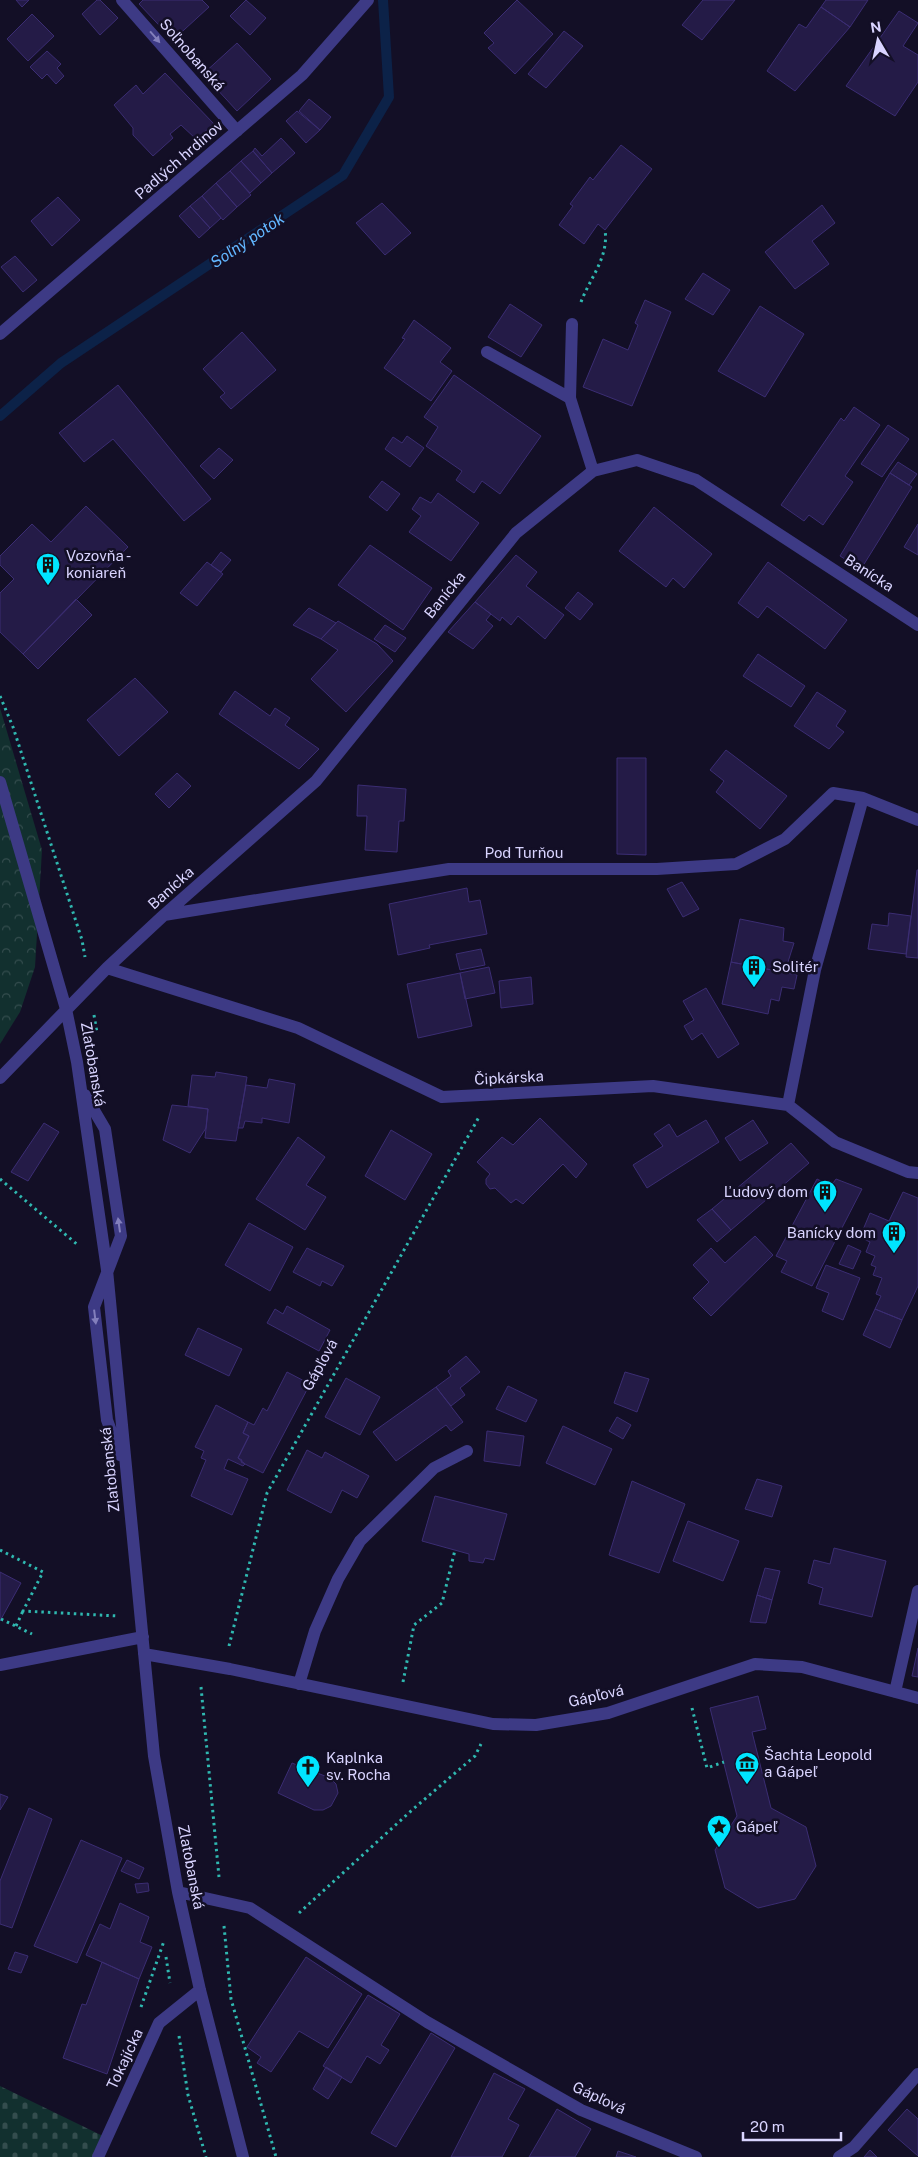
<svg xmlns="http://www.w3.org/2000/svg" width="918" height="2157" viewBox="0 0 918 2157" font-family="'Public Sans',sans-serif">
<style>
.cemetery{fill:url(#cemetery-stones)}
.park{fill:url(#park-crowns)}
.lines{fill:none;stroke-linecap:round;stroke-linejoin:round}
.stream{stroke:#0c2248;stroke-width:10}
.building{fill:#241b47;stroke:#3b2d73}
.path{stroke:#2fb8b0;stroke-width:3;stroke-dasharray:2.5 4;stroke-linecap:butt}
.minor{stroke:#3d3a85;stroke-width:12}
.oneway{fill:#837fbc}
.labels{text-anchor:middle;stroke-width:5;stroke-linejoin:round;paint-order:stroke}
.street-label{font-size:15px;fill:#d9d4ff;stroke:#130f26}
.poi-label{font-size:15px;fill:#d9d4ff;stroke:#130f26;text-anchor:start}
.water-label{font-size:16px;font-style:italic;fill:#62b6ff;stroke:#130f26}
</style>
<defs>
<pattern id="cemetery-stones" width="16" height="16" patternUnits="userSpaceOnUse" patternTransform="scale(1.25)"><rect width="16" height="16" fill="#12302f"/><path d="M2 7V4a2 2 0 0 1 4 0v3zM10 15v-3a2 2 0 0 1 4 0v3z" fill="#344d4e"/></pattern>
<pattern id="park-crowns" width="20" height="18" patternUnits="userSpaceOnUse" patternTransform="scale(1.25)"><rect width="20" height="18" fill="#12302f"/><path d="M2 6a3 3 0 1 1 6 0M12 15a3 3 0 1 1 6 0" fill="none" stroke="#344d4e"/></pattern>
</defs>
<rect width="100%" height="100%" fill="#130f26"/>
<!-- cemetery -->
<path class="cemetery" d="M0 2086 107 2138 98 2157H0Z"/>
<!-- park -->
<path class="park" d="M0 708 42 850 35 967 20 1012 0 1044Z"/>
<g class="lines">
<!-- stream -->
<path class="stream" d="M0 416 61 363 343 175 389 97 383 0"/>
</g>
<!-- building -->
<path class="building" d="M16 0H29L22 7Z
M97 0H100L118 18 100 35 82 14Z
M143 0H202L209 7 173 40 139 4Z
M246 0 266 18 250 35 230 16Z
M517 0 553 34 515 74 488 48 494 43 484 33Z
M703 0H735L702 40 682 25Z
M826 0H868L850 27 821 7Z
M821 7 850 27 795 91 767 71 799 24 806 28Z
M899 11 918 23 903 46 918 55V82L895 116 846 86Z
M32 14 54 36 28 61 7 39Z
M564 31 583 46 546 88 528 74Z
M237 43 271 79 237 111 203 74Z
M47 51 61 64 57 68 64 76 56 84 47 74 42 79 30 67Z
M165 73 214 124 196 139 181 125 170 134 173 138 153 156 133 135V128L114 105 136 85 143 94Z
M309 99 331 117 320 130 299 111Z
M297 111 320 130 306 143 286 121Z
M281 138 295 153 272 173 253 151 255 148 262 156Z
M621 145 652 169 605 230 598 224 584 244 559 225 573 206 570 204 590 177 593 180Z
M253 151 272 173 261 183 241 161Z
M241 161 261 183 250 193 230 171Z
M230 171 251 195 237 207 216 183Z
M216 183 237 207 223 220 202 196Z
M202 196 221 218 210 228 190 206Z
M58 197 80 220 52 246 31 221Z
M382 203 411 233 385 255 356 223Z
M822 205 835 223 812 241 829 264 795 289 765 252Z
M190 206 210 228 199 238 179 216Z
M15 256 37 280 23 292 1 267Z
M703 273 730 290 713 315 685 299Z
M645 300 671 312 632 406 583 387 603 339 628 350 638 325 635 323Z
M510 304 542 325 521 357 488 337Z
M760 306 804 334 765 397 718 371Z
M414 320 451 348 440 362 452 371 431 401 384 368 405 339 402 338Z
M242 332 276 370 231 409 220 397 225 393 203 369Z
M454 375 541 436 500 494 482 481 474 493 456 480 462 471 426 446 438 427 424 417Z
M118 385 211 499 184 521 113 439 84 462 59 433Z
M854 407 880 425 845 476 853 482 823 525 809 515 804 521 781 505 841 418 844 421Z
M888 425 909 439 882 477 861 464Z
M407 436 424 448 410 467 385 449 393 437 402 443Z
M219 448 233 460 214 479 200 466Z
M898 462 917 474 909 485 890 473Z
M890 473 912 487 861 569 840 556Z
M382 481 400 494 387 511 369 497Z
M438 493 479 523 451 561 409 532 421 516 412 509 420 497 431 503Z
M86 506 128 547 23 654 0 632V593L14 579 0 565V556L32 524 51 542Z
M654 507 712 554 684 588 673 578 666 587 619 551Z
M918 524V555L904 547Z
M370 545 432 588 403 630 338 585Z
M221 552 231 560 221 572 211 565Z
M516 555 537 572 526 586 564 615 545 639 518 616 511 625 502 617 500 621 475 602Z
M207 562 223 574 197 606 180 593Z
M768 562 847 620 825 649 767 606 758 618 738 603Z
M578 592 593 604 580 620 565 608Z
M76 599 92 615 38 669 23 654Z
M475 602 491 614 486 620 493 626 473 649 448 632Z
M309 608 336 623 321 639 293 625Z
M338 621 377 644 393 661 346 712 311 679 338 650 321 639Z
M385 625 406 638 395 652 374 639Z
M758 654 805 686 791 707 743 676Z
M135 678 168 712 119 756 87 720Z
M235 691 270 716 275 708 290 718 285 725 319 749 299 769 219 714Z
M817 692 846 711 836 726 844 732 829 749 794 726Z
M726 750 787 796 760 829 716 792 724 781 710 770Z
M617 758H646V855L617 854Z
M177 773 191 786 169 808 155 794Z
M358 785 406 789 404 821H399L397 852 365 850 367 816H357Z
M917 870H918V958L906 957Z
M682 882 699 909 683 917 667 889Z
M467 888 469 902 480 900 487 934 429 945 430 948 398 955 389 904Z
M889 913 911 916 906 954 868 949 872 924 888 926Z
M740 919 784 928 783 941 794 943 787 965 778 963 777 971 731 962Z
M481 949 485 965 460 970 456 954Z
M731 962 797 975 794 989 782 987 779 1001 771 999 768 1014 722 1004Z
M489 967 495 993 465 999 460 973Z
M460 973 472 1026 418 1038 407 984Z
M531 977 533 1004 501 1008 499 981Z
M706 988 739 1044 718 1058 702 1033 692 1040 684 1026 694 1020 683 1001Z
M216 1072 247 1077 236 1141 205 1138 208 1109 188 1106 192 1075 215 1077Z
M269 1079 295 1084 289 1123 262 1118V1123L245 1121 243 1128H238L246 1085 267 1088Z
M172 1105 208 1109 206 1128 190 1153 163 1140Z
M540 1118 587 1164 576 1178 563 1164 523 1204 516 1199 511 1203 495 1188 490 1189 486 1184V1179L490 1174 477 1162 502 1137 513 1145Z
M706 1120 719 1142 647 1188 633 1165 663 1146 654 1134 669 1124 677 1137Z
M753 1120 768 1143 740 1161 725 1138Z
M44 1123 59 1132 28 1181 11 1172Z
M391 1130 432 1154 405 1200 365 1176Z
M298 1137 325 1157 306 1185 326 1197 305 1230 256 1199Z
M791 1143 809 1163 731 1230 712 1209Z
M817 1179 831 1186 836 1179 862 1189 812 1286 781 1272 787 1261 776 1256Z
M903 1192 918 1198V1286L902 1320 875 1309 881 1296 876 1294 882 1278 873 1275 876 1267 871 1265 875 1256 866 1252 870 1242 860 1237 870 1213 889 1221Z
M712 1209 731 1230 717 1242 697 1220Z
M249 1223 293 1247 270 1291 225 1265Z
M755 1236 773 1255 711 1316 693 1298 709 1282 693 1265 711 1248 725 1263Z
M848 1245 861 1251 853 1269 839 1264Z
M307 1248 344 1266 332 1286 322 1281 320 1286 293 1272Z
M826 1265 860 1278 843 1320 822 1311 829 1293 816 1288Z
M287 1306 330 1330 319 1351 267 1323 275 1309 283 1314Z
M875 1309 902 1320 890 1348 863 1335Z
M198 1328 242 1349 229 1376 185 1355Z
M466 1356 480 1372 460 1388 465 1395 451 1406 436 1387 451 1376 448 1371Z
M287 1372 310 1384 263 1473 241 1462 242 1460 238 1458 249 1436 243 1433 248 1422 254 1425 263 1408 267 1411Z
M625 1372 649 1379 637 1412 614 1403Z
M346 1378 380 1397 360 1435 325 1417Z
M508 1386 537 1400 526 1422 496 1409Z
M436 1387 463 1422 451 1431 446 1425 396 1461 373 1432Z
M216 1405 248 1422 243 1433 249 1436 238 1458 245 1464 243 1466 228 1459 224 1469 248 1479 232 1515 191 1496 206 1460 201 1458 204 1451 195 1447Z
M617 1417 631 1425 623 1439 609 1431Z
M563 1426 612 1449 595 1485 546 1463Z
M487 1431 524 1436 520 1466 484 1461Z
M307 1450 322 1458 325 1452 369 1476 357 1498 342 1490 331 1513 287 1490Z
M757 1479 782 1486 772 1517 745 1509Z
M632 1481 685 1504 659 1573 609 1555Z
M435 1496 507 1514 494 1560 485 1558 483 1563 469 1561V1554L422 1541Z
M688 1521 739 1541 723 1581 673 1561Z
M834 1548 886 1561 872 1617 819 1604 823 1588 808 1583 814 1560 830 1564Z
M765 1568 780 1571 772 1600 757 1595Z
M0 1572 21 1583 0 1621Z
M757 1595 772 1600 766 1623 750 1622Z
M918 1648V1677L912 1676Z
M758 1696 766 1729 752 1732 771 1808 806 1827 816 1866 795 1899 758 1908 725 1888 715 1850 737 1816 710 1708Z
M292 1763 330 1778 336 1784 338 1793 331 1806 323 1810H314L278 1793Z
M0 1794 8 1797 0 1810Z
M29 1808 52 1819 12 1928 0 1924V1881Z
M81 1840 122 1858 77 1963 34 1946Z
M127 1860 144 1868 139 1879 121 1871Z
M148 1883 149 1891 137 1893 135 1884Z
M120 1903 149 1917 140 1942 152 1947 139 1979 86 1955 100 1924 110 1929Z
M15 1952 28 1956 21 1973 8 1969Z
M306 1957 362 1994 328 2048 299 2031 271 2072 257 2063 261 2057 247 2047Z
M102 1962 139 1979 107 2074 63 2058 82 2004 86 2005Z
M368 1995 400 2014 381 2045 389 2050 380 2064 367 2056 351 2083 323 2066Z
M431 2033 455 2048 396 2147 371 2133Z
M326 2067 342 2077 328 2099 313 2089Z
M494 2073 525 2089 508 2119 519 2125 502 2157H451Z
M557 2109 591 2129 575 2157H529Z
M907 2109 918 2119V2156L888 2130Z
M870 2150 877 2157H864Z
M618 2151 636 2157H616Z"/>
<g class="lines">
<!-- path -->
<path class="path" d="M581 302C590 278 609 257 605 230
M0 696 13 727 82 940 85 957
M94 1015 97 1033
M0 1179 79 1246
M0 1550 43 1572 23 1611 118 1616
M1 1619 32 1634
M16 1626 23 1611
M229 1646 267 1493 479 1117
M403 1682 414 1625 442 1603 455 1550
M201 1687 219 1877
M692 1708 707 1768 724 1762
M299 1913 412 1810 475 1756 481 1744
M224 1926 231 1999 276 2157
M166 1957 170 1983
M141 2007 164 1941
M179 2036 188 2095 206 2157"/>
<!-- minor -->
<path class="minor" d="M122 0 237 131
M0 334 302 75 368 0
M487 352 570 398 593 471
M570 398 572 324
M0 782 66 1009 77 1062 107 1270 154 1756 178 1892 200 1990 243 2157
M164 915 449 869H657L736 864 785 839 833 793 863 798 918 820
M107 968 298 1028 442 1097 653 1086 788 1105 835 1142 908 1172 918 1173
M0 1078 107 968 164 915 316 781 516 533 593 471 637 460 696 480 918 625
M85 1095 105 1129 121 1236 94 1307 107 1420 120 1455
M788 1105 815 970 863 798
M144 1654 230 1669 493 1724 536 1725 608 1713 755 1664 802 1667 918 1698
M0 1665 143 1637
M299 1684 315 1631 338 1579 360 1541 434 1468 467 1451
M895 1692 918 1591
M178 1892 250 1908 427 2022 581 2110 696 2157
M98 2157 159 2023 200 1990
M839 2157 854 2147 918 2074"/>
</g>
<!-- one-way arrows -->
<defs><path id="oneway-solid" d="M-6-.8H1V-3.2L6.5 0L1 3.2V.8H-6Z" transform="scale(1.25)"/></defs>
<g class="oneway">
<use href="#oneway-solid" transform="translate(155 37) rotate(49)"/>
<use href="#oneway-solid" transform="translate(119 1225) rotate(-98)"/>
<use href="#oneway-solid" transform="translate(95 1317) rotate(83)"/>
</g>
<!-- icons -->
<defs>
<symbol id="building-pin" viewBox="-11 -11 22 30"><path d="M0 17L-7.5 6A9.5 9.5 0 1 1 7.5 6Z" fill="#00e5ff" stroke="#130f26"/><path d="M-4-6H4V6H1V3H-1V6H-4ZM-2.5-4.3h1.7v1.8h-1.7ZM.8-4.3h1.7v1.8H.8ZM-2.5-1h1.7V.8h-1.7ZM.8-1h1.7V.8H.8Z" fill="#111"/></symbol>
<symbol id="museum-pin" viewBox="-11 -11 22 30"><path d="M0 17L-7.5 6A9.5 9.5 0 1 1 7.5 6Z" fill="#00e5ff" stroke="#130f26"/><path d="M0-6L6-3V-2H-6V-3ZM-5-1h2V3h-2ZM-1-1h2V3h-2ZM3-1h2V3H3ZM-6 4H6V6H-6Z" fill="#111"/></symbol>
<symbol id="church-pin" viewBox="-11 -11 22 30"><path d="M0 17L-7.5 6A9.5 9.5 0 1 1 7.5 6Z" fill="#00e5ff" stroke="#130f26"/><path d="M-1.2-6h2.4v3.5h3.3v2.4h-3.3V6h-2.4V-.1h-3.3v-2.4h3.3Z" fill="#111"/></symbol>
<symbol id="sight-pin" viewBox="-11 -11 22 30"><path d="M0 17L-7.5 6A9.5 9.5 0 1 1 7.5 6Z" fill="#00e5ff" stroke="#130f26"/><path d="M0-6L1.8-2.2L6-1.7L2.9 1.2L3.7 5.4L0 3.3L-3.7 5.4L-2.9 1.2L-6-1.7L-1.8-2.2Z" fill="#111"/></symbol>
</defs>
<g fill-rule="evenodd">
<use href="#building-pin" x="34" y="551" width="28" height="38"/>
<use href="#building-pin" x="740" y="953" width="28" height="38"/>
<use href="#building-pin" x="811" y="1178" width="28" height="38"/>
<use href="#building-pin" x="880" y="1219" width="28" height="38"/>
<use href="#museum-pin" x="733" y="1750" width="28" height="38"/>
<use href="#church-pin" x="294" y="1753" width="28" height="38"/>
<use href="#sight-pin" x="705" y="1813" width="28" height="38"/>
</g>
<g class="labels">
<!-- street labels -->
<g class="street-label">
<text transform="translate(192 55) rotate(49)" y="5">Soľnobanská</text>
<text transform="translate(179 160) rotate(-41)" y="5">Padlých hrdinov</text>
<text transform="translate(869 573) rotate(33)" y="5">Banícka</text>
<text transform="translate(445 595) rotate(-51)" y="5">Banícka</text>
<text x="524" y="858">Pod Turňou</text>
<text transform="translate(171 888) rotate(-42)" y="5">Banícka</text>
<text transform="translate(93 1064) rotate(80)" y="5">Zlatobanská</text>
<text transform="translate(509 1078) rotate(-3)" y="5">Čipkárska</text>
<text transform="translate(320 1365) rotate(-61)" y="5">Gápľová</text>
<text transform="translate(110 1470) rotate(-96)" y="5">Zlatobanská</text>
<text transform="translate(596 1696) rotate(-13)" y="5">Gápľová</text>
<text transform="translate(191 1867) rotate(79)" y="5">Zlatobanská</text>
<text transform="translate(125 2059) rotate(-65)" y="5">Tokajícka</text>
<text transform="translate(599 2098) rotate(25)" y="5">Gápľová</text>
</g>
<!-- poi labels -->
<g class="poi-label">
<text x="66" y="561">Vozovňa -<tspan x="66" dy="17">koniareň</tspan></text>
<text x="772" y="972">Solitér</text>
<text x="808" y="1197" text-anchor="end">Ľudový dom</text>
<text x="876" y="1238" text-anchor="end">Banícky dom</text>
<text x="764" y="1760">Šachta Leopold<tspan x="764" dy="17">a Gápeľ</tspan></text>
<text x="326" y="1763">Kaplnka<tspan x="326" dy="17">sv. Rocha</tspan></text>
<text x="736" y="1832">Gápeľ</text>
</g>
<!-- water labels -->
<g class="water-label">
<text transform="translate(247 240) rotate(-34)" y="6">Soľný potok</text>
</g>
</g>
<!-- north arrow -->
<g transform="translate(878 40) rotate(351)" stroke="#130f26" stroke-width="4" paint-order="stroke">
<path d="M0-4L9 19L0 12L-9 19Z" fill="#d9d4ff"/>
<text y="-8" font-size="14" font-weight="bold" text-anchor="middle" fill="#d9d4ff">N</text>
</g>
<!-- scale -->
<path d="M743 2132v8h98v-8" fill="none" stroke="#d9d4ff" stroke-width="2.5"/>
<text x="750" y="2132" font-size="15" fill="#d9d4ff" stroke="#130f26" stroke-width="4" paint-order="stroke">20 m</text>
</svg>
